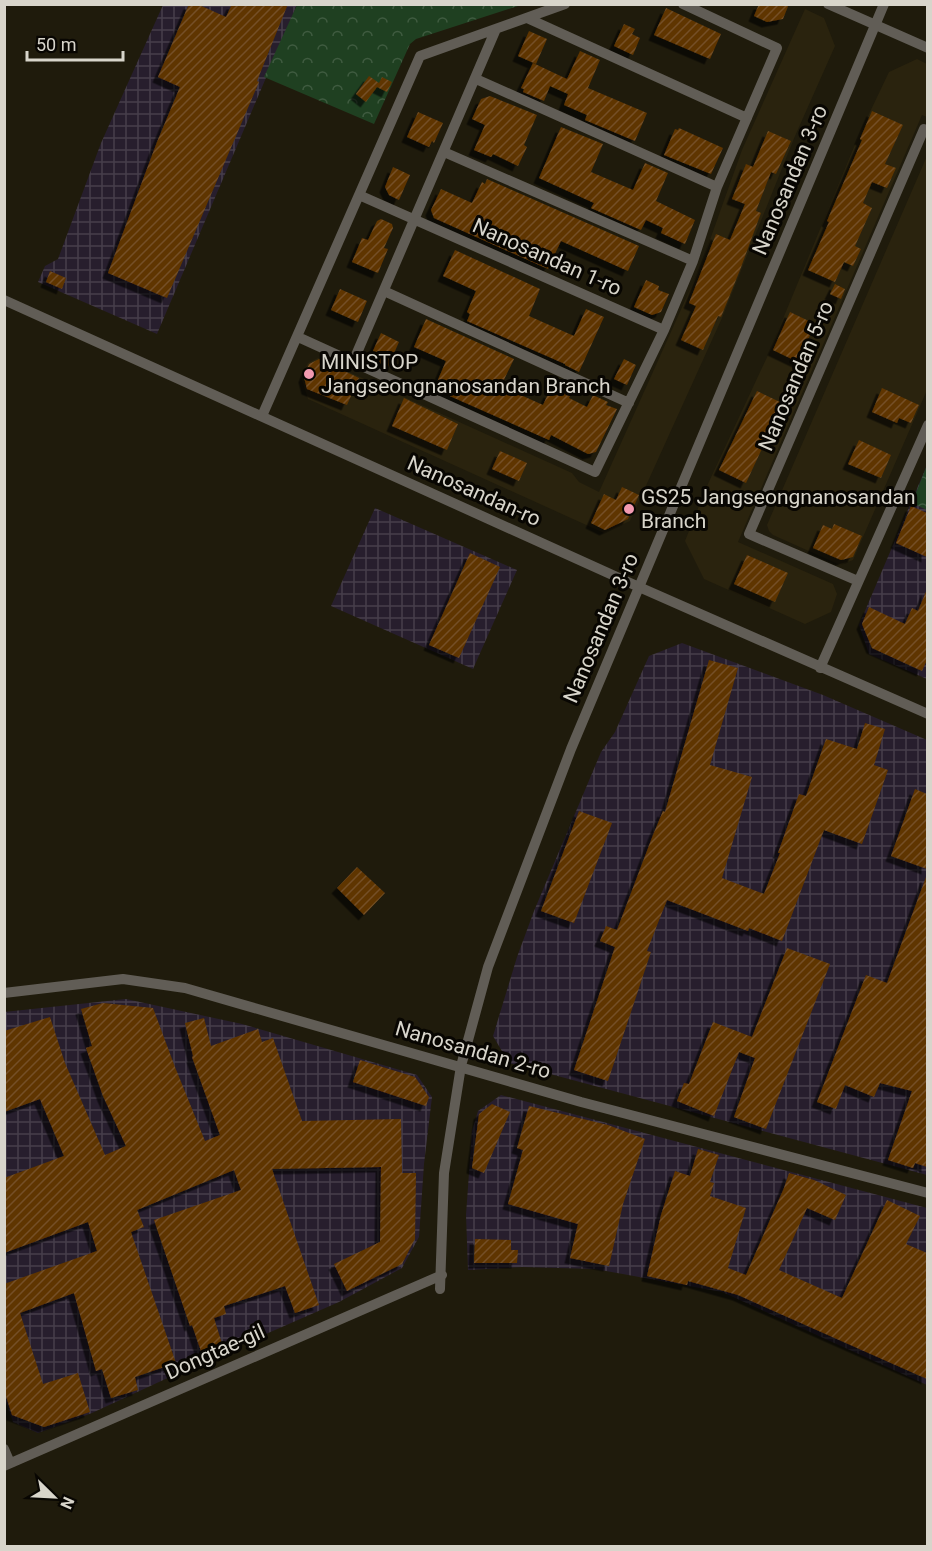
<svg xmlns="http://www.w3.org/2000/svg" width="932" height="1551" viewBox="0 0 932 1551" font-family="Roboto,sans-serif">
<style>
.built{fill:#2a230e}
.industrial{fill:url(#industrial-grid)}
.park{fill:url(#park-crowns)}
.building{fill:url(#building-hatch);filter:url(#shadow)}
.lines{fill:none;stroke-linecap:round;stroke-linejoin:round}
.minor{stroke:#615d56;stroke-width:10}
.poi-dot{fill:#f29ab0;stroke:#080602;stroke-width:2}
.labels{text-anchor:middle;stroke-width:6;stroke-linejoin:round;paint-order:stroke}
.street-label{font-size:21px;fill:#d8d5cb;stroke:#080602}
.poi-label{font-size:21px;fill:#d8d5cb;stroke:#080602;text-anchor:start}
</style>
<defs>
<pattern id="industrial-grid" width="8" height="8" patternUnits="userSpaceOnUse" patternTransform="scale(1.5)"><rect width="8" height="8" fill="#271e2d"/><path d="M0 4h8M4 0v8" fill="none" stroke="#463e4a"/></pattern>
<pattern id="park-crowns" width="20" height="18" patternUnits="userSpaceOnUse" patternTransform="scale(1.5)"><rect width="20" height="18" fill="#1f4021"/><path d="M2 6a3 3 0 1 1 6 0M12 15a3 3 0 1 1 6 0" fill="none" stroke="#3f5b40"/></pattern>
<pattern id="building-hatch" width="6" height="6" patternUnits="userSpaceOnUse" patternTransform="scale(1.5)"><rect width="6" height="6" fill="#5e3402"/><path d="M-1 1l2-2M0 6l6-6M5 7l2-2" fill="none" stroke="#745026"/></pattern>
<filter id="shadow"><feDropShadow dx="-5.5" dy="5.5" stdDeviation="0" flood-color="#0009"/></filter>
</defs>
<rect width="100%" height="100%" fill="#1f1b0c"/>
<!-- built -->
<path class="built" d="M805 9 824 18 835 46 795 136 722 318 630 521 604 533 308 399 301 377 308 363 318 358 572 473 579 482 599 492 701 265 742 150Z
M917 59 927 64V117L922 115 738 542 833 584 837 594 831 612 805 624 704 579 685 541 707 486 768 355 859 135 889 72Z
M927 156V390L853 560 840 565 773 535 769 531 767 525Z"/>
<!-- industrial -->
<path class="industrial" d="M163 5H297L157 334 38 282 45 266 58 259 101 143Z
M927 465V679L869 654 859 625Z
M375 508 517 570 473 669 331 606Z
M682 643 823 695 927 740V1175L509 1063 493 1036 517 957 534 911 601 752 615 732 649 656Z
M126 999 242 1024 417 1075 432 1097 424 1164 419 1237 402 1268 339 1302 200 1363 92 1413 38 1433 13 1422 4 1397V1012Z
M501 1095 927 1208V1385L722 1292 595 1269 522 1267 468 1270 466 1215 472 1131 478 1111Z"/>
<!-- park -->
<path class="park" d="M297 5H521L416 39 410 44 374 124 264 77Z
M927 465 928 510H927L912 503Z"/>
<!-- building -->
<path class="building" d="M189 4H197L226 17 232 4H288L257 81 259 82 167 298 108 273 157 142 180 87 158 77Z
M759 4H789L783 19 767 22 754 16Z
M666 8 721 34 710 59 654 35Z
M624 24 635 29 632 34 640 38 633 55 614 46Z
M529 31 547 39 536 64 518 56Z
M580 51 600 60 588 88 647 113 635 141 585 120 587 115 564 105 568 94 550 86 544 101 523 92 524 89 521 88 533 63 567 79Z
M369 76 379 83 382 77 392 82 387 92 377 87 366 102 356 94Z
M490 96 537 115 524 145 527 147 518 166 493 154 491 157 474 150 485 125 472 119 481 99Z
M872 111 903 125 885 164 896 168 887 188 872 182 863 203 872 208 855 246 861 249 853 266 844 262 835 282 808 270 829 222 827 221 862 140 860 139Z
M418 112 443 123 434 143 432 141 429 147 407 137Z
M561 127 603 144 591 172 633 190 645 163 668 173 656 201 695 220 685 244 661 233 663 228 646 220 641 230 591 208 594 203 539 178Z
M679 128 723 148 711 174 664 155 675 129 678 130Z
M768 131 791 141 776 174 771 172 756 211 761 213 740 270 721 317 718 316 703 350 681 340 696 306 689 303 716 234 730 240 745 204 732 199 746 164 753 167Z
M393 167 410 175 399 200 389 195 385 187Z
M487 179 639 246 628 271 561 241 548 269 434 218 431 210 441 189 472 203 482 182 485 184Z
M381 219 392 224 393 228 384 248 388 249 378 273 352 262 362 238 368 240 377 221Z
M455 250 540 289 529 316 574 336 586 309 604 317 579 372 565 365V364L467 321 470 314 467 312 476 291 443 276Z
M50 271 66 278 62 289 46 282Z
M646 280 659 286 658 290 669 294 661 312 652 315 634 307Z
M835 284 845 289 841 299 830 294Z
M340 289 367 301 358 322 331 310Z
M790 312 815 324 798 362 773 350Z
M426 319 514 359 501 386 543 405 549 392 552 393 558 379 575 387 569 398 587 407 593 395 608 402 606 405 617 409 596 452 588 454 551 435 549 440 434 389 446 361 414 347Z
M381 333 399 342 388 367 375 361 372 353Z
M319 359 359 378 347 405 307 389 304 377 309 364Z
M624 359 636 365 627 385 614 379Z
M882 388 919 405 911 423 899 418 897 423 872 412Z
M757 391 780 402 769 427 779 432 774 443 766 440 746 483 719 470Z
M404 398 458 424 447 450 392 426Z
M859 440 891 455 881 478 848 464Z
M500 451 527 463 519 481 492 469Z
M622 487 639 495 628 519 605 530 591 523 604 494 616 500Z
M911 506 927 513V557L896 543Z
M834 524 862 536 853 557 841 560 813 548 823 525 832 529Z
M470 553 500 567 459 658 429 645Z
M747 555 788 573 775 602 734 584Z
M927 589V660L922 671 872 648 862 624 869 607 905 624 912 608 918 611Z
M709 660 738 668 710 765 752 777 722 878 764 894 780 853H778L799 794 806 796 826 739 857 749 865 723 885 729 874 765 888 770 862 844 824 830 782 941 749 928 748 931 667 900 647 951 651 952 608 1081 574 1070 615 947 600 941 606 926 617 930 653 835 663 811 665 812Z
M915 789 927 794V869L891 856Z
M579 811 612 823 574 923 541 911Z
M357 867 385 893 364 915 337 888Z
M926 877H927V1167L915 1163 913 1168 888 1160 912 1091 880 1083 874 1097 845 1085 836 1109 817 1102 866 975 887 983Z
M787 948 830 964 766 1129 734 1117 755 1058 739 1052 714 1116 677 1101 684 1083 689 1084 713 1022 752 1037Z
M103 1003 153 1008 175 1067 205 1141 220 1135 192 1057 193 1056 185 1023 204 1018 211 1046 258 1029 262 1042 273 1038 302 1121 401 1119 402 1173H416L415 1239 402 1264 347 1291 334 1264 380 1242 381 1167 272 1169 319 1305 295 1313 285 1286 224 1306 226 1314 214 1318 224 1350 203 1357 192 1325 190 1326 154 1220 241 1190 234 1170 137 1210 144 1227 131 1232 176 1363 135 1377 138 1390 111 1398 102 1369 96 1371 74 1293 20 1313 43 1384 78 1373 90 1412 44 1427 12 1415 4 1390V1284L97 1251 88 1222 4 1253V1178L64 1156 40 1099 4 1112V1031L50 1017 65 1063 105 1155 126 1146 103 1096 86 1048 92 1046 81 1009Z
M360 1060 415 1077 429 1097 426 1106 353 1082Z
M492 1104 510 1112 484 1173 472 1168 479 1114Z
M529 1106 608 1125 645 1139 623 1204 609 1266 570 1258 578 1224 508 1204 523 1150 517 1148Z
M698 1149 719 1155 710 1182 714 1183 710 1196 746 1208 728 1268 746 1275 784 1188 789 1173 814 1180 846 1195 835 1220 807 1208 779 1270 842 1298 887 1200 920 1216 906 1244 927 1253V1379L738 1295 688 1281 687 1285 647 1276 661 1215 675 1171 690 1176Z
M475 1239 511 1240V1250H518L517 1263H474Z"/>
<g class="lines">
<!-- minor -->
<path class="minor" d="M828 4 928 48
M527 18 747 118
M496 29 353 362 595 472 664 330 693 261 717 187 777 48 683 4
M476 79 717 187
M444 152 693 261
M359 195 664 330
M384 291 629 403
M4 300 639 587 928 714
M298 337 353 362
M262 416 420 56 565 4
M858 581 749 534 924 129 928 131
M820 668 928 425
M4 993 123 979 185 988 581 1102 928 1193
M440 1289 444 1173 461 1066 488 967 571 749 884 4
M4 1449 10 1463
M4 1466 442 1275"/>
</g>
<!-- markers -->
<g class="poi-dot">
<circle cx="309" cy="374" r="6"/>
<circle cx="629" cy="509" r="6"/>
</g>
<g class="labels">
<!-- street labels -->
<g class="street-label">
<text transform="translate(790 180) rotate(-67)" y="7">Nanosandan 3-ro</text>
<text transform="translate(547 257) rotate(24)" y="7">Nanosandan 1-ro</text>
<text transform="translate(796 376) rotate(-67)" y="7">Nanosandan 5-ro</text>
<text transform="translate(474 491) rotate(24)" y="7">Nanosandan-ro</text>
<text transform="translate(601 628) rotate(-67)" y="7">Nanosandan 3-ro</text>
<text transform="translate(473 1050) rotate(16)" y="7">Nanosandan 2-ro</text>
<text transform="translate(215 1352) rotate(-24)" y="7">Dongtae-gil</text>
</g>
<!-- poi labels -->
<g class="poi-label">
<text x="321" y="369">MINISTOP<tspan x="321" dy="24">Jangseongnanosandan Branch</tspan></text>
<text x="641" y="504">GS25 Jangseongnanosandan<tspan x="641" dy="24">Branch</tspan></text>
</g>
</g>
<!-- border -->
<rect width="932" height="1551" fill="none" stroke="#d8d5cb" stroke-width="12"/>
<!-- north arrow -->
<g transform="translate(54 1497) rotate(114)" stroke="#080602" stroke-width="4.5" paint-order="stroke">
<path d="M0-4.5L10 22L0 15L-10 22Z" fill="#d8d5cb"/>
<text y="-9" font-size="16" font-weight="bold" text-anchor="middle" fill="#d8d5cb">N</text>
</g>
<!-- scale -->
<path d="M27 51v9h96v-9" fill="none" stroke="#d8d5cb" stroke-width="3"/>
<text x="36" y="51" font-size="18" fill="#d8d5cb" stroke="#080602" stroke-width="4.5" paint-order="stroke">50 m</text>
</svg>
